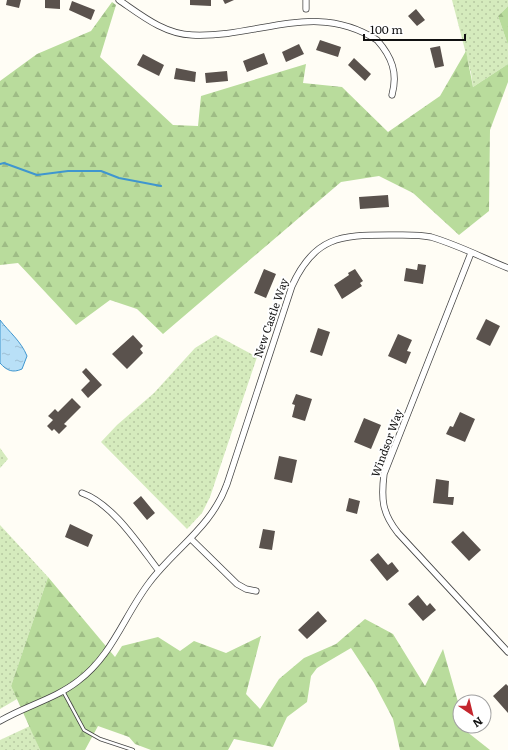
<svg xmlns="http://www.w3.org/2000/svg" width="508" height="750" viewBox="0 0 508 750" font-family="Literata,serif">
<style>
.grass{fill:url(#grass-dots)}
.forest{fill:url(#forest-firs)}
.water{fill:url(#water-ripples);stroke:#3f96cf}
.lines{fill:none;stroke-linecap:round;stroke-linejoin:round}
.stream{stroke:#3f96cf;stroke-width:2}
.building{fill:#5a524d}
.lane-casing{stroke:#444;stroke-width:4}
.street-casing{stroke:#444;stroke-width:7}
.lane{stroke:#fff;stroke-width:2.5}
.street{stroke:#fff;stroke-width:5.5}
.labels{text-anchor:middle;stroke-width:4;stroke-linejoin:round;paint-order:stroke}
.street-label{font-size:11px;fill:#111;stroke:#fff}
</style>
<defs>
<pattern id="grass-dots" width="8" height="8" patternUnits="userSpaceOnUse"><rect width="8" height="8" fill="#d5ebbd"/><path d="M2 2h.1M6 6h.1" fill="none" stroke="#b6c8a1" stroke-width="1.8" stroke-linecap="round"/></pattern>
<pattern id="forest-firs" width="22" height="20" patternUnits="userSpaceOnUse"><rect width="22" height="20" fill="#b9dc9c"/><path d="M5 1l3.5 6h-7zM16 11l3.5 6h-7z" fill="#9ebc85"/></pattern>
<pattern id="water-ripples" width="26" height="14" patternUnits="userSpaceOnUse"><rect width="26" height="14" fill="#b9e0f7"/><path d="M2 4q2-2 4 0t4 0M15 11q2-2 4 0t4 0" fill="none" stroke="#9ebfd3"/></pattern>
</defs>
<rect width="100%" height="100%" fill="#fffdf5"/>
<!-- grass -->
<path class="grass" d="M452 0H508V6L498 16 508 45V64L473 87 471 73Z
M216 335 257 357 210 497 202 513 187 529 101 442 117 425 154 393 195 348Z
M0 448 8 459 0 468Z
M0 525 48 577 11 686 17 699 0 709Z
M30 726 40 750H0V740Z"/>
<!-- forest -->
<path class="forest" d="M112 2 116 5 100 57 173 125 198 126 201 96 306 64 303 83 342 87 388 132 440 96 466 51 473 87 508 64V82L490 130 489 211 459 235 413 193 379 176 341 182 163 334 137 309 110 300 76 325 18 263 0 265V81L37 54 91 31Z
M508 6V45L498 16Z
M48 577 115 657 122 646 158 637 180 651 194 641 226 653 261 636 246 694 260 709 279 679 304 658 336 644 365 619 393 634 425 686 443 649 460 709V726H465L466 731 490 750H400L393 719 374 683 351 648 317 668 311 676 307 702 287 717 273 747 234 739 228 750H151L135 744 129 737 98 726 85 750H40L11 686Z"/>
<!-- water -->
<path class="water" d="M0 320C9 332 21 341 27 356L22 369C13 373 7 371 0 363Z"/>
<g class="lines">
<!-- stream -->
<path class="stream" d="M0 164 4 163 37 175 68 171H101L119 178 161 186"/>
</g>
<!-- building -->
<path class="building" d="M7 0H21L19 8 6 5Z
M45 0H60V9L45 8Z
M190 0H211V6L190 5Z
M223 0H234L225 4Z
M72 1 95 10 91 20 69 10Z
M416 9 425 20 417 26 408 16Z
M320 40 341 47 338 57 316 50Z
M299 44 304 54 286 62 282 52Z
M440 46 444 66 435 68 430 48Z
M264 53 268 64 247 72 243 61Z
M143 54 164 65 159 76 137 65Z
M354 58 371 74 365 81 348 65Z
M176 68 196 72 195 82 174 79Z
M227 71 228 81 206 83 205 73Z
M388 195 389 207 360 209 359 197Z
M418 264 426 265 423 284 404 281 406 268 417 270Z
M264 269 276 274 266 298 254 293Z
M355 269 363 281 360 283 362 286 342 299 334 285 349 275 348 273Z
M486 319 500 326 490 346 476 339Z
M318 328 330 332 322 356 310 352Z
M398 334 412 340 407 351 411 352 406 364 388 356Z
M133 335 143 346 140 349 143 353 127 369 112 354Z
M86 368 102 385 88 398 81 390 90 381 82 372Z
M296 394 312 399 305 421 292 417 295 405 292 404Z
M72 398 81 407 64 424 67 426 59 434 54 429 52 431 47 426 53 420 48 416 55 409 58 412Z
M460 412 475 419 465 442 446 434 450 426 453 427Z
M364 418 381 425 371 449 354 442Z
M279 456 297 460 292 483 274 479Z
M436 479 449 481 448 497H454L453 505 433 503Z
M141 496 155 513 147 520 133 503Z
M349 498 360 501 357 514 346 511Z
M70 524 93 535 88 547 65 537Z
M263 529 275 531 272 550 259 548Z
M463 531 481 550 469 561 451 542Z
M378 553 388 565 392 562 399 571 387 581 370 560Z
M418 595 427 606 430 603 436 610 423 621 408 604Z
M318 611 327 621 307 639 298 630Z
M506 684 508 686V713L493 696Z"/>
<g class="lines">
<defs>
<path id="lane" d="M63 691 84 730 100 739 133 750"/>
<path id="street" d="M119 0C141 15 164 34 192 35 260 38 315 0 377 40 392 57 398 73 392 95
M306 0V9
M471 253 384 474C381 499 382 513 398 533L508 652
M82 493C113 504 139 545 159 571
M191 539 237 584 246 589 256 591
M0 721C25 706 55 699 78 681 112 656 124 616 149 583 175 548 211 528 227 484L292 286C314 237 340 235 389 235 403 235 418 234 431 237 458 245 483 258 508 268"/>
</defs>
<!-- lane casing -->
<use href="#lane" class="lane-casing"/>
<!-- street casing -->
<use href="#street" class="street-casing"/>
<!-- lane -->
<use href="#lane" class="lane"/>
<!-- street -->
<use href="#street" class="street"/>
</g>
<g class="labels">
<!-- street labels -->
<g class="street-label">
<text transform="translate(271 318) rotate(-71)" y="4">New Castle Way</text>
<text transform="translate(387 443) rotate(-70)" y="4">Windsor Way</text>
</g>
</g>
<!-- north arrow -->
<g transform="translate(472 714) rotate(145)"><circle r="19" fill="#ffffff" stroke="#a0a0a0"/>
<path d="M0-3L7 15L0 10L-7 15Z" fill="#c4262e"/>
<text y="-6" font-size="11" font-weight="bold" text-anchor="middle" fill="#111111">N</text>
</g>
<!-- scale -->
<path d="M364 34v6h101v-6" fill="none" stroke="#111111" stroke-width="2"/>
<text x="370" y="34" font-size="12" fill="#111111" stroke="#ffffff" stroke-width="3" paint-order="stroke">100 m</text>
</svg>
